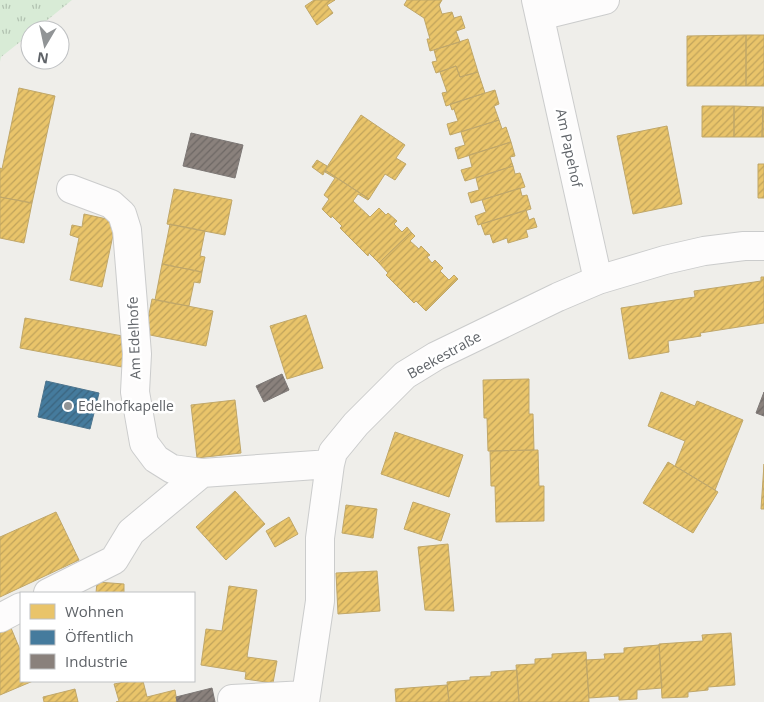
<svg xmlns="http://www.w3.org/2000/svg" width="764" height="702" viewBox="0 0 764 702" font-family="'Open Sans',sans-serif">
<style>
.park{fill:url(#park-tufts)}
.homes{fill:url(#homes-hatch);stroke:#c0a769}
.public{fill:url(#public-hatch);stroke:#4d748d}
.industry{fill:url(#industry-hatch);stroke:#7d7876}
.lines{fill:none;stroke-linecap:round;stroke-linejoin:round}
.minor-casing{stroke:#cbcccc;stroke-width:30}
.minor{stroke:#fdfcfc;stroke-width:28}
.poi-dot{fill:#919496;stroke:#fff;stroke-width:2}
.labels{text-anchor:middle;stroke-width:5;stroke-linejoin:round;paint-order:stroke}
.street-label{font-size:14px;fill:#5f6368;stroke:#fff}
.poi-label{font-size:14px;fill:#5f6368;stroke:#fff;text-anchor:start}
</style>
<defs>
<pattern id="park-tufts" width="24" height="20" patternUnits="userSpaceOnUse" patternTransform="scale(1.25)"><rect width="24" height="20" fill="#d8ebd6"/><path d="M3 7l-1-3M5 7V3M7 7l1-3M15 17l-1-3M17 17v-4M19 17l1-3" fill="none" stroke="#b2c2b1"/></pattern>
<pattern id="homes-hatch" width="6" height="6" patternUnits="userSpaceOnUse" patternTransform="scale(1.25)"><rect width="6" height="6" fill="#e9c46a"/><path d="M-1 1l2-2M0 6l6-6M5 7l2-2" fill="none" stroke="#c0a35b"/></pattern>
<pattern id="public-hatch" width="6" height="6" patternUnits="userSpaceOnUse" patternTransform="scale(1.25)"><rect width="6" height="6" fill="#457b9d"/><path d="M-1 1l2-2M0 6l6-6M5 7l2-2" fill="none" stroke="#3b647e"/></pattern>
<pattern id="industry-hatch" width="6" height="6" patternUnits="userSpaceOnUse" patternTransform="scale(1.25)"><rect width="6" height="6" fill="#8a817c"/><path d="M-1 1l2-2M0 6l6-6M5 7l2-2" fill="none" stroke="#6e6865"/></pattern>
</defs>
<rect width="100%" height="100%" fill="#efeeea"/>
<!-- park -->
<path class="park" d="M0 0H72L35 30H30V34L1 57 0 62Z"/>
<!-- homes -->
<path class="homes" d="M314 0H335L327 5 333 13 317 25 305 6Z
M407 0H442L439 5 442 14 452 12 454 18 461 16 465 28 456 31 460 42 430 51 427 39H430L424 18 404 5Z
M746 35V86H687V36Z
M746 35H764V86H746Z
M468 39 478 72 460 77 456 66 436 73 432 62 437 61 434 50Z
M456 66 460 77 478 72 485 93 446 106 442 93 447 92 440 72Z
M19 88 55 96 32 203 0 197V168L2 169Z
M495 90 499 104 494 106 499 120 450 135 447 124 458 121 454 109 452 110 450 104Z
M702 106H734V137H702Z
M734 106 763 107 762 137H734Z
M763 107H764V137H762Z
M361 115 405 145 396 158 406 164 395 180 385 174 369 199 325 170Z
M499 120 502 129 506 127 511 142 458 159 455 148 465 145 461 132Z
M667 126 682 204 633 214 617 136Z
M511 142 515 156 510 157 513 166 465 181 461 170 472 167 469 155Z
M317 160 327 166 323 175 312 167Z
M758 164H764V198H758Z
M513 166 515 174 520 173 525 187 471 203 468 193 479 190 476 178Z
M326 171 369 199 368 200 358 194 353 201 370 217 379 208 386 215 388 213 397 221 394 224 402 232 407 227 411 232 379 263 369 253 368 256 340 228 342 226 332 216 331 218 322 209 329 199 324 195 335 178 325 172Z
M520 188 522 196 527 195 531 209 478 225 475 216 486 212 482 200Z
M174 189 232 200 225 235 167 224Z
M0 197 32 203 24 243 0 238Z
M526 210 529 220 534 218 537 227 526 230 528 237 508 243 507 238 493 243 490 234 485 235 481 224Z
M84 214 116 221 102 287 70 280 79 238 70 235 72 225 82 227Z
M170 224 205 231 200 256 205 257 202 272 162 264Z
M411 232 415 236 410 241 419 249 421 246 430 255 427 257 432 263 435 260 443 268 440 271 449 280 454 275 458 279 426 311 416 301 414 303 386 275 388 273 379 263Z
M162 264 202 272 200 283 194 282 189 306 155 300Z
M761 277H764V323L700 333 701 336 668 341 669 352 629 359 621 308 695 297 694 291 761 281Z
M152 299 213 311 206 346 145 334Z
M306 315 323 368 287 379 270 326Z
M25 318 128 337 122 367 20 348Z
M529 379V414H533L534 450 488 451 487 418H484L483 380Z
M661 392 695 406 697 401 743 420 715 490 675 466 685 441 648 426Z
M235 400 241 453 197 458 191 405Z
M395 432 463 455 449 497 381 474Z
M538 450 539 486H544V521L496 522 495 486H491L490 451Z
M668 462 718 492 693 533 643 503Z
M764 464V509H761Z
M235 491 265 524 226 560 196 527Z
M413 502 450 514 441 541 404 529Z
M346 505 377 509 373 538 342 533Z
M56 512 79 560 0 597V537Z
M289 517 298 534 275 547 266 531Z
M448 544 454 611 425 610 418 547Z
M377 571 380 611 338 614 336 573Z
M97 582 124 584V593H96Z
M229 586 257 590 247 657 277 661 273 683 245 679 246 672 201 665 206 629 222 631Z
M11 628 21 652V681H33L0 695V632Z
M731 633 735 685 708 687V690L688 692V697L662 698 659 644 703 641 702 635Z
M659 645 662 688 637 690V699L619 700V696L589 698 586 660 605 659 604 654 624 653V648Z
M586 652 589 702H519L516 665 535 664V659L552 658V654Z
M517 670 519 702H449L447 682 470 680V677L491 676V672Z
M129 681H143L147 697 175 690 177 702H116L119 701 114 684Z
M447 685 449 702H396L395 689Z
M75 689 78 702H44L43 697Z"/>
<!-- public -->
<path class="public" d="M46 381 99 393 90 429 38 417Z"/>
<!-- industry -->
<path class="industry" d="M191 133 243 145 235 178 183 166Z
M282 374 289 390 264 402 256 386Z
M764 392V416L756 413Z
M212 688 215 702H177L176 697Z"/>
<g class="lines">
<defs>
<path id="minor" d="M536 0 598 280
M540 16 605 0
M71 189 111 204 122 214 127 230 137 354 135 392 144 443 156 459 172 469 202 473 330 464
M48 593 114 560 131 532 202 473
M0 618 21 607
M232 699 305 695
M305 702 320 601V538L330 464 333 452 356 424 405 375 436 356 558 297 598 280 665 260 704 251 744 246H764"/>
</defs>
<!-- minor casing -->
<use href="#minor" class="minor-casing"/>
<!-- minor -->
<use href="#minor" class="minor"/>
</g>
<!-- markers -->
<circle class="poi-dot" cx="68" cy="406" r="5"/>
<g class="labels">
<!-- street labels -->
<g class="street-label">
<text transform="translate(569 148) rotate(78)" y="5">Am Papehof</text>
<text transform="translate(134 338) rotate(-92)" y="5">Am Edelhofe</text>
<text transform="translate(444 355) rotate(-29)" y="5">Beekestraße</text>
</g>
<!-- poi labels -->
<g class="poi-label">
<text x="78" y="411">Edelhofkapelle</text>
</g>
</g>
<!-- legend -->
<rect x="20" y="592" width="175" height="90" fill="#ffffff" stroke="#bfc1c3"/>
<rect x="30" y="604" width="25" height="15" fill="#e9c46a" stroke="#bfc1c3"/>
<text x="65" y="617" font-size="15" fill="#5f6368">Wohnen</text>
<rect x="30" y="630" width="25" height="15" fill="#457b9d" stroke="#bfc1c3"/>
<text x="65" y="642" font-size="15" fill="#5f6368">Öffentlich</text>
<rect x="30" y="654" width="25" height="15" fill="#8a817c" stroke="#bfc1c3"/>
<text x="65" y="667" font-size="15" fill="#5f6368">Industrie</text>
<!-- north arrow -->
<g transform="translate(45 45) rotate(189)"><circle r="24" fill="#ffffff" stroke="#bfc1c3"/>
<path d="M0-4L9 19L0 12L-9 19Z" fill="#919496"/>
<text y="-8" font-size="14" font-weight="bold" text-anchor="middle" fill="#5f6368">N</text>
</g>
</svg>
